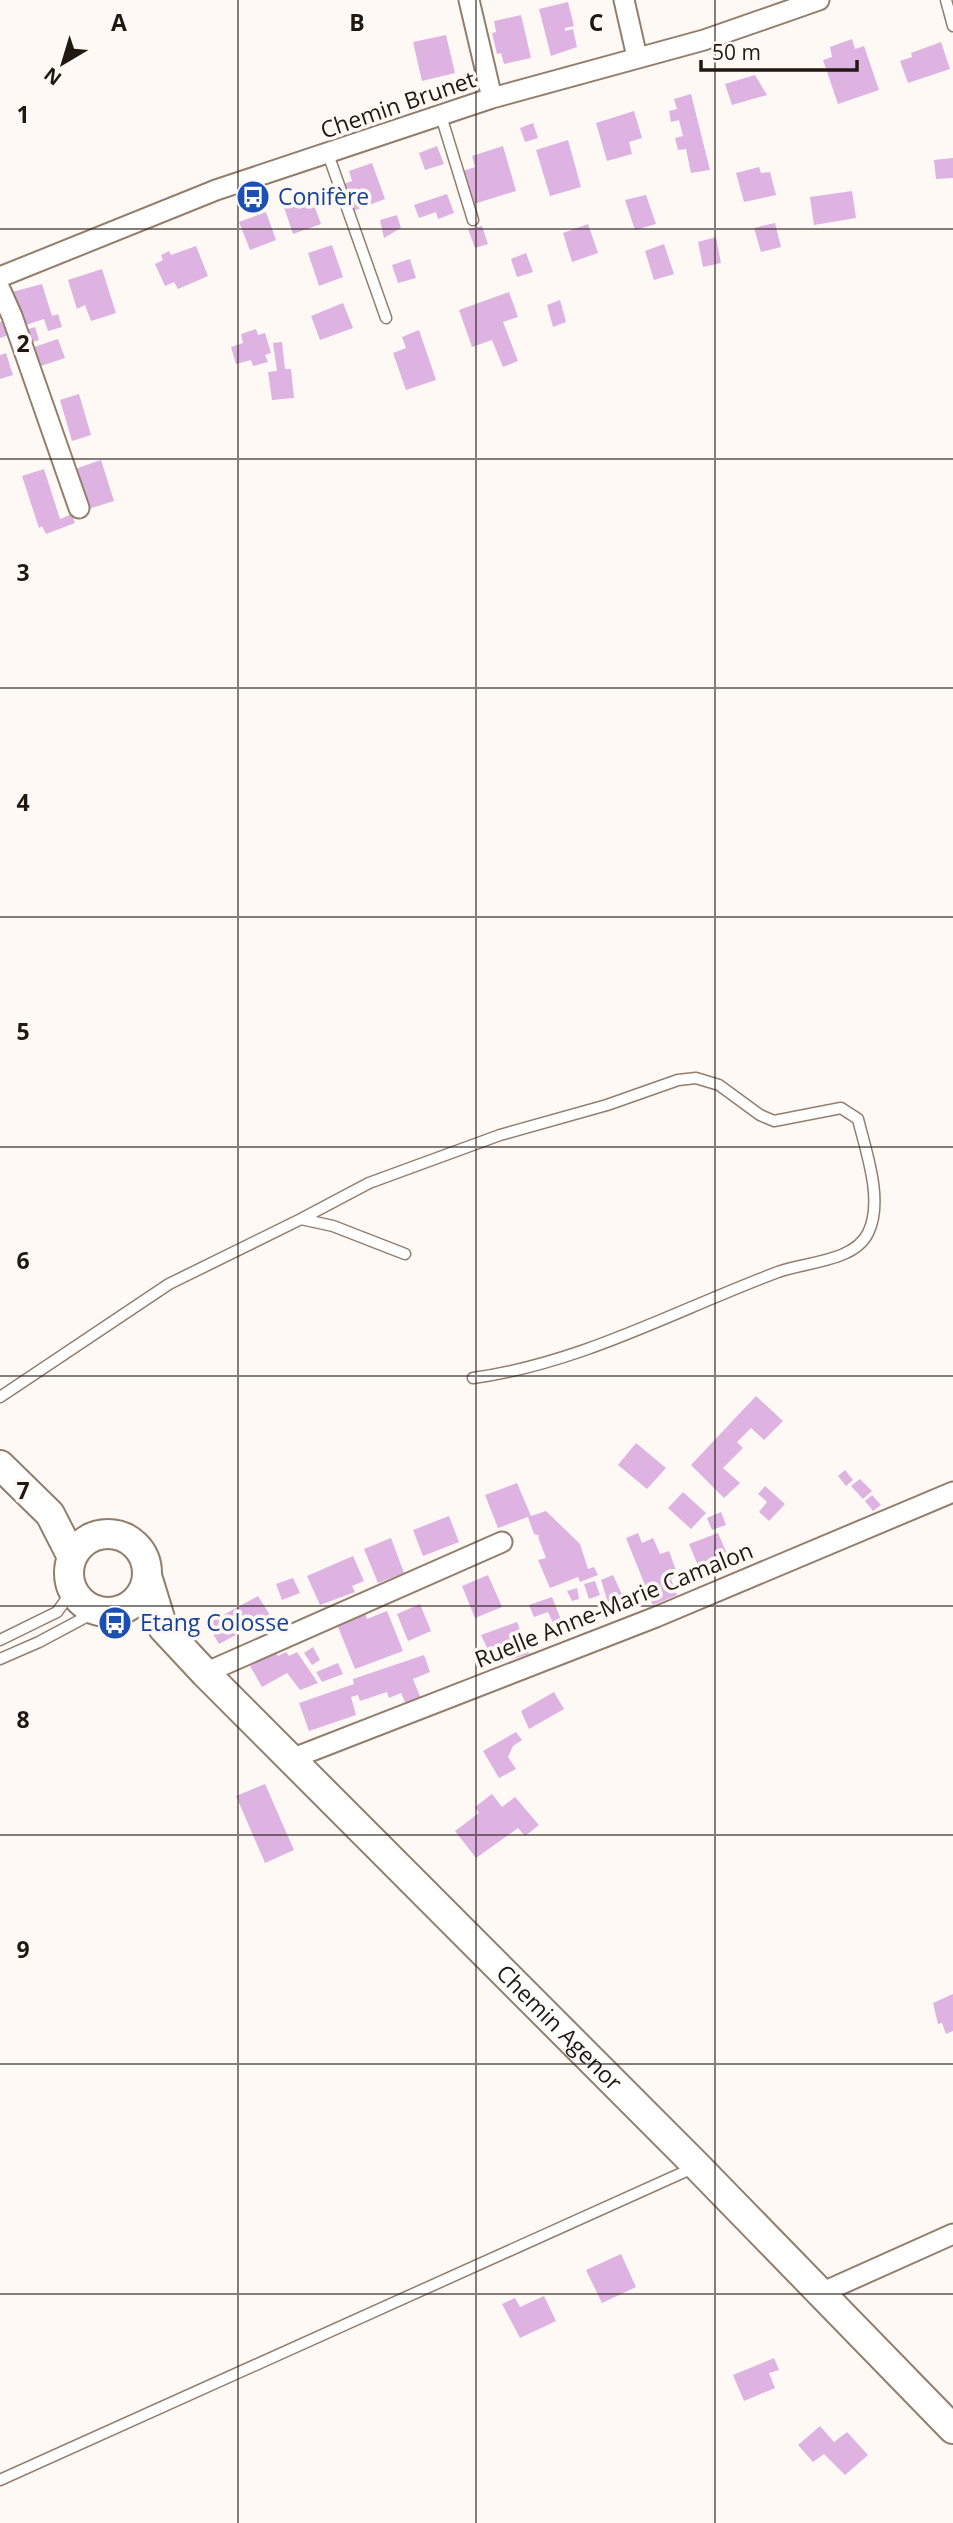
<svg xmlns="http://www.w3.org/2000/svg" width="953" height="2523" viewBox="0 0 953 2523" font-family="'Open Sans',sans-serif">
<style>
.building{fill:#deb3e1}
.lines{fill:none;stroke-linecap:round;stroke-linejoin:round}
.service-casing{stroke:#937e6c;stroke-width:13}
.minor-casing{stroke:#937e6c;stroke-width:23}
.secondary-casing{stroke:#937e6c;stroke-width:32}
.service{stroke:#fff;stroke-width:10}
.minor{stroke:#fff;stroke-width:19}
.secondary{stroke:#fff;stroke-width:28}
.grid{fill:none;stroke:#201811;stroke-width:2;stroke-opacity:0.55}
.labels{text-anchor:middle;stroke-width:7;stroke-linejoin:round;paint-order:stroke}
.street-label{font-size:23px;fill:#201811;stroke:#fef9f5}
.transit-label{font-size:23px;fill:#164399;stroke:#fef9f5;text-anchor:start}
.grid-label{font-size:23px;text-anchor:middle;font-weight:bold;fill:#201811;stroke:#fef9f5;stroke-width:7;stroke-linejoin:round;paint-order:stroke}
</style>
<rect width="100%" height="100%" fill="#fef9f5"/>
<!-- building -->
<path class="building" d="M568 2 574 26 565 28V31L573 29 577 47 551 56 539 9Z
M521 15 531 58 504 64 501 53 497 54 492 33 496 32 494 21Z
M446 35 455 73 422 81 413 42Z
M852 39 855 49 864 46 879 90 838 104 823 60 832 57 830 47Z
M941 42 950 69 908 83 900 61 912 57 911 53Z
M755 75 767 95 732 105 725 84Z
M691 94 710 170 691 173 686 149 678 150 675 138 683 136 679 120 671 122 669 111 677 109 674 99Z
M634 111 642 138 629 142 632 154 607 161 596 123Z
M533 123 538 138 525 142 520 128Z
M568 140 581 187 550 196 536 150Z
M437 146 444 164 425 170 419 153Z
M503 146 516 191 474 204 463 171 475 167 472 156Z
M953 158V178L936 179 934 160Z
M372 163 385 199 353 211 344 184 352 181 349 171Z
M759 167 761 173 770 172 776 195 744 202 736 173Z
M852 191 856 218 814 225 810 197Z
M447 194 454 213 438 219 436 212 419 218 414 205Z
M646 195 656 224 635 230 625 200Z
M311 197 321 224 293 234 284 207Z
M266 212 276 240 250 250 239 222Z
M397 215 401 228 384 238 380 220Z
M775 223 781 247 761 252 754 228Z
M588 224 598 253 572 262 563 233Z
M482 226 488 244 475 248 468 229Z
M716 237 721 263 703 267 698 242Z
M664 244 674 274 654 280 645 251Z
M332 245 343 277 319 286 308 253Z
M196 246 208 276 178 289 174 282 165 286 155 264 163 260 161 255 169 251 171 255Z
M526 253 533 272 517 277 511 259Z
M410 259 416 278 398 283 392 265Z
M102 269 116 313 91 321 85 305 77 309 68 280Z
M42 284 52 316 58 314 62 327 48 331 44 319 23 326 12 292Z
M509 292 518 317 503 322 518 361 503 367 492 340 472 347 459 310Z
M560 300 566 322 553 327 547 305Z
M343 303 353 328 320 340 311 316Z
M9 319 14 333 0 338V322Z
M35 327 39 340 30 343 25 330Z
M256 329 258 335 265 333 271 353 265 355 268 362 253 366 251 360 236 364 231 347 243 343 241 334Z
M419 330 436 380 406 390 393 353 406 348 402 337Z
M58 339 65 358 38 367 31 348Z
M282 342 285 369H291L294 398 272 400 268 372 277 371 273 343Z
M6 353 13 375 0 379V355Z
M79 394 91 435 72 441 60 400Z
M101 460 114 501 85 510 72 470Z
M44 469 60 519 72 514 75 523 46 534 42 526 39 528 22 476Z
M756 1396 783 1421 764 1440 751 1428 737 1442 743 1448 723 1468 740 1483 724 1498 691 1465Z
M636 1443 666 1468 647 1489 618 1465Z
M845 1470 853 1480 846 1486 838 1476Z
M860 1479 872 1491 863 1499 851 1486Z
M517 1483 531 1516 546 1511 580 1544 588 1569 594 1567 598 1575 580 1582 578 1577 550 1588 538 1560 546 1558 538 1537 540 1536 534 1534 528 1517 498 1528 485 1495Z
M765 1486 785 1504 769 1521 759 1512 767 1502 758 1494Z
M683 1492 706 1513 691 1529 668 1508Z
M872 1495 881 1505 873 1511 865 1501Z
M721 1512 726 1525 712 1530 707 1518Z
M449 1516 459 1542 423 1556 413 1530Z
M638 1533 642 1543 653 1538 660 1554 669 1551 678 1576 671 1579 677 1595 653 1605 626 1538Z
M718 1533 728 1556 699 1568 689 1544Z
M391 1538 404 1573 378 1583 364 1549Z
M353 1556 364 1581 352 1586 355 1592 320 1605 307 1576Z
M488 1575 502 1607 475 1618 462 1586Z
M613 1575 625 1601 609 1606 601 1580Z
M293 1578 300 1593 282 1600 276 1584Z
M595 1581 600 1595 589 1599 584 1584Z
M577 1588 579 1599 572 1601 567 1591Z
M258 1596 273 1620 247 1634 245 1630 219 1644 207 1624Z
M552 1597 561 1620 553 1623 548 1612 534 1617 529 1605Z
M420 1604 431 1631 408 1641 397 1614Z
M363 1606 367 1619 387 1611 403 1651 355 1669 334 1617Z
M517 1622 529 1654 512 1659 507 1647 490 1654 481 1635Z
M313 1647 320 1660 312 1665 304 1653Z
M275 1651 278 1656 286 1652 289 1656 297 1652 318 1683 300 1690 287 1673 262 1687 250 1666Z
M424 1655 430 1672 413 1679 423 1704 408 1709 401 1693 389 1698 387 1692 360 1701 358 1695 351 1697 356 1715 309 1731 299 1703 354 1684 353 1679Z
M338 1663 343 1674 322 1682 316 1672Z
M554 1692 564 1709 529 1729 521 1711Z
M516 1732 522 1740 513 1746 508 1757 516 1769 499 1778 483 1751Z
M265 1784 294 1850 265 1863 236 1796Z
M492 1794 502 1807 515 1797 539 1825 525 1836 518 1828 476 1858 455 1831 479 1813 475 1807Z
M953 1994V2031L946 2034 942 2023 938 2024 933 2003Z
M621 2254 636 2287 602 2303 586 2270Z
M544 2296 556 2321 520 2338 502 2304 515 2298 520 2307Z
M774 2358 779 2370 769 2373 775 2388 744 2401 733 2375Z
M820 2426 834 2442 847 2432 868 2455 845 2475 824 2454 813 2462 798 2445Z"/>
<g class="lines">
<defs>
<path id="service" d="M946 0 953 26
M441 116 473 220
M328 154 386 318
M301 1219 369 1183 500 1135 607 1105 678 1080 696 1078 719 1085 760 1115 774 1121 841 1108 858 1119C866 1152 884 1201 868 1233 854 1262 804 1262 778 1272 676 1310 582 1363 473 1378
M0 1397 169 1284 301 1219 333 1226 405 1254
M0 1640 57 1612 73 1590
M0 1659 39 1642 97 1611
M0 2480 693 2168"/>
<path id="minor" d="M469 0 492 98
M624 0 637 57
M0 277 216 190 492 98 704 40 819 0
M0 289 12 316 79 508
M205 1673 502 1542
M291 1759 656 1617 953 1492
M819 2294 953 2234"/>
<g id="secondary">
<path d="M0 1465 50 1514 72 1557"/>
<circle cx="108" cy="1573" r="39"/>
<path id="s1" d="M148 1579 163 1628 205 1673 697 2166 953 2429"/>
</g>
</defs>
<!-- service casing -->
<use href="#service" class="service-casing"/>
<!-- minor casing -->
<use href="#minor" class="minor-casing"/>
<!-- secondary casing -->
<use href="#secondary" class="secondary-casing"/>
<!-- service -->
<use href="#service" class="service"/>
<!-- minor -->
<use href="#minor" class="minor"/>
<!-- secondary -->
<use href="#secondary" class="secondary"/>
</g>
<!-- grid -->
<path class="grid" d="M238 0V2523M476 0V2523M715 0V2523M0 229H953M0 459H953M0 688H953M0 917H953M0 1147H953M0 1376H953M0 1606H953M0 1835H953M0 2064H953M0 2294H953"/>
<!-- icons -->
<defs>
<symbol id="bus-disc" viewBox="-11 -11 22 22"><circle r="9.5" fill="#1a4fb4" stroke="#fef9f5"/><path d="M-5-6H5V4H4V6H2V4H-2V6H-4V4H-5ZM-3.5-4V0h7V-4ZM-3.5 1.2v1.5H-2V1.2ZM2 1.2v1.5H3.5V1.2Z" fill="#fff"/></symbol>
</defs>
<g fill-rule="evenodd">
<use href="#bus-disc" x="234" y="178" width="38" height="38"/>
<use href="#bus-disc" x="96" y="1604" width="38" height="38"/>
</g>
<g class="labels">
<!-- street labels -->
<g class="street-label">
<text transform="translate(398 105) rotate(-19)" y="8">Chemin Brunet</text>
<text transform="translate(614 1605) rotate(-22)" y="8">Ruelle Anne-Marie Camalon</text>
<text dy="8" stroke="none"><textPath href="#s1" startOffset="614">Chemin Agenor</textPath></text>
</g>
<!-- transit labels -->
<g class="transit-label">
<text x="278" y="205">Conifère</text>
<text x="140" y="1631">Etang Colosse</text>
</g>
</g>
<g class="grid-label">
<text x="119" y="31">A</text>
<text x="357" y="31">B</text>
<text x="596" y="31">C</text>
<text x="23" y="123">1</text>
<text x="23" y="352">2</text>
<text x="23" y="581">3</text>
<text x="23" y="811">4</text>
<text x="23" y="1040">5</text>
<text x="23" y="1269">6</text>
<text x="23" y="1499">7</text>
<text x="23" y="1728">8</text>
<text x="23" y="1958">9</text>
</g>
<!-- north arrow -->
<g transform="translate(63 63) rotate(218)" stroke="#fef9f5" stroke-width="5" paint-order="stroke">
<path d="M0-5L12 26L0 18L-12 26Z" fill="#201811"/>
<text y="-10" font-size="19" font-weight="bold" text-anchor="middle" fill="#201811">N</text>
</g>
<!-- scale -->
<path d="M701 60v10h156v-10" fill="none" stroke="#201811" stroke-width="3.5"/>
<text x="712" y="60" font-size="21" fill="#201811" stroke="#fef9f5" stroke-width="5" paint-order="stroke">50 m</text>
</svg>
